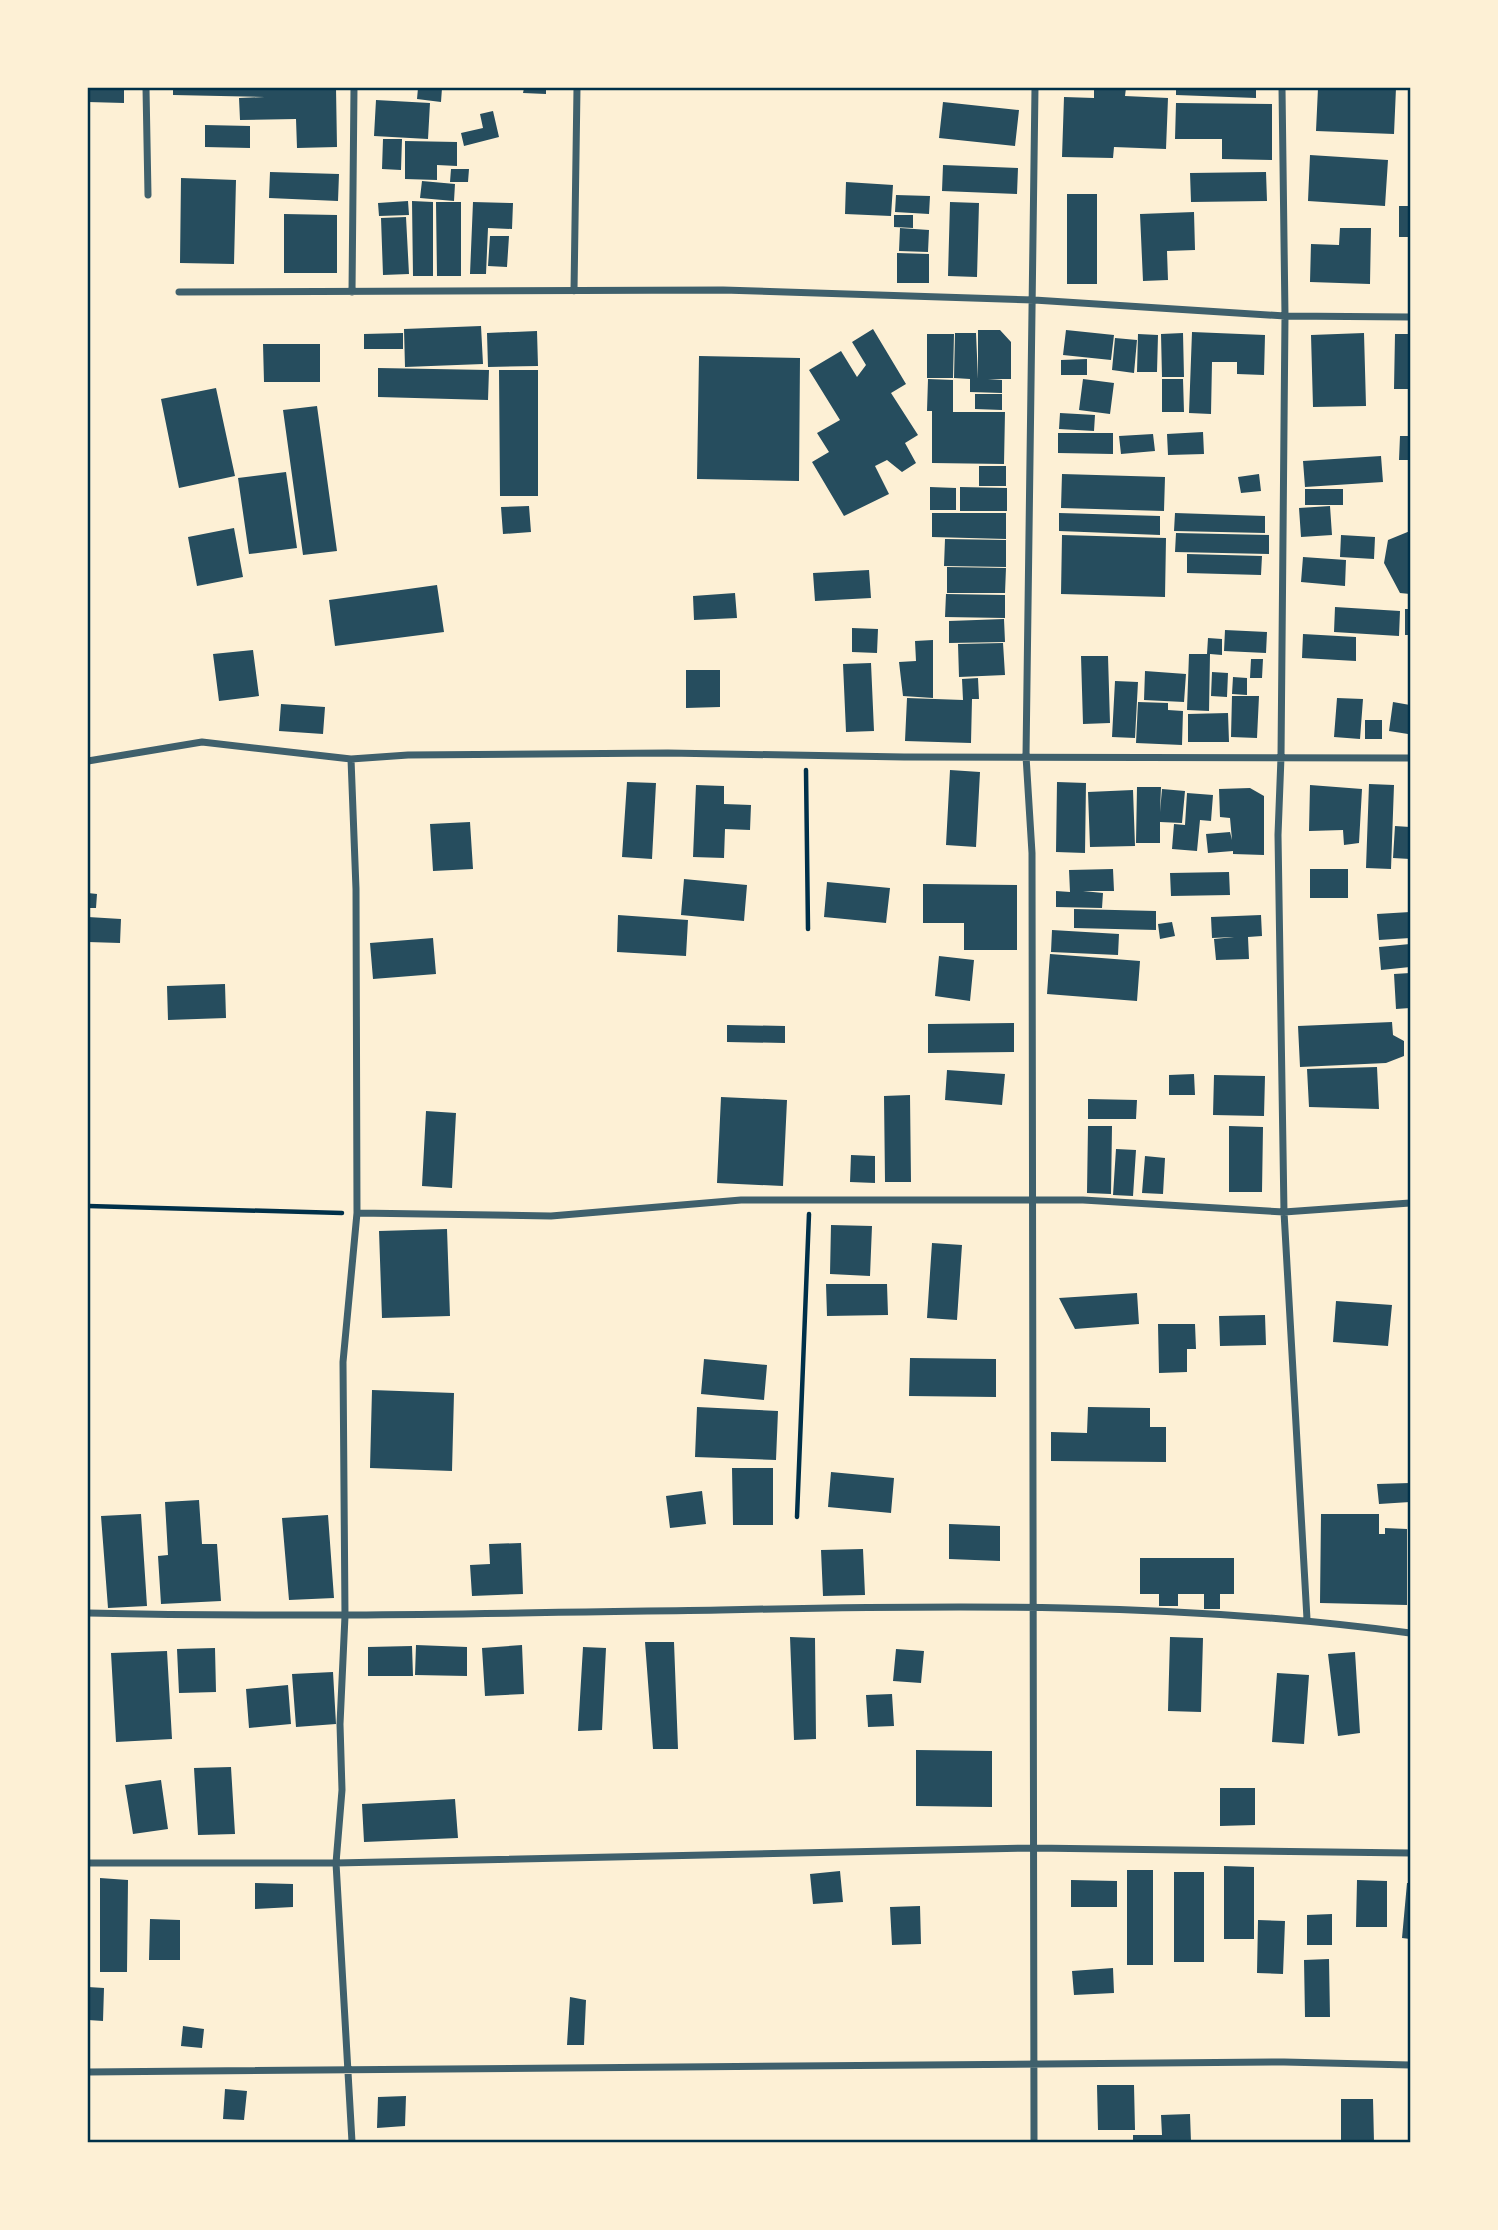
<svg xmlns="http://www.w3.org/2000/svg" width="1498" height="2230" viewBox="0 0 1498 2230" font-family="'Exo 2',sans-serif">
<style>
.building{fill:#264d5e}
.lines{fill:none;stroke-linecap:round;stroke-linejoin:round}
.path{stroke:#003049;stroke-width:4.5}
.minor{stroke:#3f606c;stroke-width:7}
.neatline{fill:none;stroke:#003049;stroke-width:2.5}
</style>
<rect width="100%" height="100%" fill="#fdf0d5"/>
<!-- building -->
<path class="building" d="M88 88H124V103L88 102Z
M173 88H336L337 147 297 148 296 119 240 120 239 98 265 97 173 95Z
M418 88H442L441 102 417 99Z
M524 88H546V94L523 93Z
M1094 88H1126L1125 96 1168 98 1166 149 1114 147 1113 158 1062 157 1064 97 1094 98Z
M1176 88H1256V98L1176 95Z
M1318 88H1396L1394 134 1316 131Z
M376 100 430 103 428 139 374 136Z
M943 102 1019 110 1015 146 939 138Z
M1176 103 1272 104V160L1222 159V139H1175Z
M493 111 499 137 464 146 461 133 483 128 480 114Z
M205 125 250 126V148L205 147Z
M383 139H402L401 170 382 169Z
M405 141 457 142V166L437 165V180L405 179Z
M1310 155 1388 160 1385 206 1308 201Z
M943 165 1018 168 1017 194 942 191Z
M451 169H469L468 182H450Z
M270 172 339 174 338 201 269 198Z
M1266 172 1267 201 1191 202 1190 173Z
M181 178 236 180 234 264 180 263Z
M422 181 455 184 454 201 420 198Z
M846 182 893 185 891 216 845 214Z
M1067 194H1097V284H1067Z
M896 195 930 196 929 214 895 212Z
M408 201 409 215 379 216 378 203Z
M412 201 433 202V276H413Z
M436 202H461V276H437Z
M473 202 513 203 512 229 488 228 486 274H470Z
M950 202 979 203 977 277 948 276Z
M1399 206H1410V237H1399Z
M1194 212 1195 250 1167 251 1168 280 1143 281 1140 214Z
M284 214 337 215V273H284Z
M894 215H913V228L894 227Z
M406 217 409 274 383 275 381 218Z
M900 228 929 230 928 252 899 251Z
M1340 228H1371L1370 284 1310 282 1311 244 1339 245Z
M490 236H509L507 267 488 266Z
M897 253 929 254V283H897Z
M481 326 483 364 405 367 404 329Z
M873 329 906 384 891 393 918 435 905 443 916 463 902 472 887 460 875 466 889 494 844 516 812 462 829 452 817 433 840 420 809 370 841 351 857 377 866 365 852 342Z
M978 330H1000L1011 342V379H988L1002 380V393L970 392V379L954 378 955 333H976L978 379Z
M1066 330 1114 335 1111 360 1063 355Z
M537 331 538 366 488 367 487 333Z
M1192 332 1265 335 1264 375 1237 374V362H1212L1211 414 1189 413Z
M403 333V349H364V334Z
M1183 333 1184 377H1162L1161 334Z
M1364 333 1366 406 1313 407 1311 335Z
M927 334H954L953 378H927Z
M1138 334 1158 335 1157 372H1137Z
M1395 334H1410V389H1394Z
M1115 338 1137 340 1134 373 1112 370Z
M263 344H320V382H264Z
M699 356 800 358 799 481 697 479Z
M1087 359V375H1061V360Z
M378 368 489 370 488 400 378 397Z
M499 370H538V496H500Z
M928 379 953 380V412H1005L1004 464 932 463V411H927Z
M1083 379 1114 383 1110 414 1079 410Z
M1162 379H1183L1184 412H1162Z
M216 388 235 476 179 488 161 399Z
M975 394H1002V410L975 409Z
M317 406 337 551 303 555 283 410Z
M1060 413 1095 415 1094 431 1059 429Z
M1203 432 1204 454 1168 455 1167 434Z
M1058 433H1113V454L1058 453Z
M1153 434 1155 451 1121 454 1119 436Z
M1400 436H1410V460H1399Z
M1381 456 1383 482 1305 487 1303 461Z
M979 466H1006V486H979Z
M286 472 297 548 249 554 238 478Z
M1062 474 1165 477 1164 511 1061 508Z
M1259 474 1261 491 1241 493 1238 477Z
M930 487 956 488V510H930Z
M960 487 1007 488V511H960Z
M1305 489H1343V505H1305Z
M529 506 531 532 503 534 501 507Z
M1330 506 1332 535 1301 537 1299 508Z
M932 513H1006V539L932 537Z
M1059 513 1160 516V535L1059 531Z
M1175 513 1265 516V533L1174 531Z
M234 528 243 577 197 586 188 537Z
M1410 531V594L1400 593 1384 563 1388 540Z
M1176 533 1269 535V554L1175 552Z
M1062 535 1166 538 1165 597 1061 594Z
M1341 535 1375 537 1374 559 1340 557Z
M945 539 1006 540V567L944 566Z
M1187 554 1262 556 1261 575 1187 573Z
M1303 557 1346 560 1345 586 1301 582Z
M947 567 1006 568 1005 593H947Z
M869 570 871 598 815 601 813 573Z
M437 585 444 632 335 646 329 600Z
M735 593 737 618 694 620 693 596Z
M946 594 1005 595V618L945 617Z
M1335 607 1400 611 1399 636 1334 632Z
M1405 609H1410V635H1405Z
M1004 619 1005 642 949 643V621Z
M852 628 878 629 877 653 852 652Z
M1225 630 1267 632 1266 653 1224 651Z
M1303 634 1356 637V661L1302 658Z
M1208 638 1222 639V655L1210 654 1209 711 1187 710 1189 654H1207Z
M933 640V698L903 696 899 662 916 661 915 641Z
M1003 643 1005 675 959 677 958 644Z
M253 650 259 696 219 701 213 654Z
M1081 656H1108L1110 723 1083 724Z
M1251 659H1263L1262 678H1250Z
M871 663 874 731 846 732 843 664Z
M686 670H720V707L686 708Z
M1145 671 1186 674 1184 702 1144 700Z
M1212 672 1228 673 1227 697 1211 696Z
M1233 677 1247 678V695L1232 694Z
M978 678 979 699H972L971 743 905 741 907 698 963 700 962 679Z
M1115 681 1138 682 1135 738 1112 737Z
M1232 696H1259L1257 738 1231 737Z
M1337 698 1363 699 1360 739 1334 737Z
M1138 702 1168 703V710L1183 711 1182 745 1136 743Z
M1393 702 1410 705 1408 734 1389 731Z
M281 704 325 707 323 734 279 731Z
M1228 713 1229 742H1188V714Z
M1365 720H1382V739H1365Z
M950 770 980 772 976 847 946 845Z
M627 782 656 783 652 859 622 857Z
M1057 782 1086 783 1085 853 1056 852Z
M1369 784 1394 785 1391 869 1366 868Z
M696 785 724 786V804L751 805 750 830 725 829 724 858 693 857Z
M1310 785 1362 789 1359 843 1344 845 1343 830 1309 831Z
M1137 787H1161L1160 812 1162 789 1185 791 1182 823 1160 822V843H1136Z
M1250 788 1264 796V855L1233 854V851L1208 853 1206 834 1230 832 1232 840 1230 818 1220 817 1219 789Z
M1133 790 1135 846 1090 847 1088 792Z
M1187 793 1213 795 1211 821 1200 820 1197 851 1172 849 1174 824 1185 825Z
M470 822 473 869 433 871 430 824Z
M1395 826 1410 827V859L1393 858Z
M1113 869 1114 891H1083L1103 893 1102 908 1056 907V891L1070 892 1069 870Z
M1310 869H1348V898H1310Z
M1229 872 1230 895 1171 896 1170 873Z
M684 879 747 885 744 921 681 915Z
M827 882 890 888 886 923 824 917Z
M923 884 1017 885V950H964V923H923Z
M88 893 97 894 96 908H88Z
M1074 909 1156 911V930L1074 928Z
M1410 912V938L1379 940 1377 914Z
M618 915 688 920 686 956 617 952Z
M1261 915 1262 936 1248 937 1249 959 1216 960 1214 939 1234 937 1212 938 1211 917Z
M88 917 121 919 120 943 88 942Z
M1172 922 1175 936 1160 939 1158 924Z
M1052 930 1119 934 1118 955 1051 952Z
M433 938 436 974 373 979 370 943Z
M1410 944V967L1381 970 1379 947Z
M1050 954 1140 961 1137 1001 1047 994Z
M939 956 974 960 970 1001 935 996Z
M1410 973V1008L1396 1009 1394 974Z
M225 984 226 1018 168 1020 167 986Z
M1392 1022 1393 1035 1404 1041V1056L1386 1063 1300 1067 1298 1026Z
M1014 1023V1052L928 1053V1024Z
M727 1025 785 1026V1043L727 1042Z
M1377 1067 1379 1109 1309 1107 1307 1069Z
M947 1070 1005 1074 1002 1105 945 1100Z
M1194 1074 1195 1095H1169V1075Z
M1214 1075 1265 1076 1264 1116 1213 1115Z
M910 1095 911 1182H885L884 1096Z
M721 1097 787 1100 783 1186 717 1183Z
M1088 1099 1137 1100 1136 1119H1088Z
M426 1111 456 1113 452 1188 422 1186Z
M1088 1126H1112L1111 1194 1087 1193Z
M1229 1126 1263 1127 1262 1192H1229Z
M1116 1149 1136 1150 1133 1196 1113 1195Z
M851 1155 875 1156V1183L850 1182Z
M1145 1156 1165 1158 1163 1194 1142 1193Z
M831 1225 872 1226 870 1276 830 1274Z
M447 1229 450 1316 382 1318 379 1231Z
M932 1243 962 1245 957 1320 927 1318Z
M826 1284H887L888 1315 827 1316Z
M1137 1293 1139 1324 1075 1329 1059 1298Z
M1336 1301 1392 1305 1388 1346 1333 1342Z
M1265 1315 1266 1345 1220 1346 1219 1316Z
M1158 1324H1195L1196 1349H1187V1372L1159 1373Z
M910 1358 996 1359V1397L909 1396Z
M704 1359 767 1365 764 1400 701 1394Z
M372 1390 454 1393 452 1471 370 1468Z
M697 1407 778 1411 776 1460 695 1457Z
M1088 1407 1150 1408V1427H1166V1462L1051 1461V1432L1087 1433Z
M732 1468H773V1525H733Z
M831 1472 894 1478 891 1513 828 1507Z
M1410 1483V1502L1379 1504 1377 1484Z
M702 1491 706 1524 670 1528 666 1496Z
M199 1500 202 1544H217L221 1601 161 1604 158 1556 168 1555 165 1502Z
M141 1514 147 1606 108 1608 101 1516Z
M1321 1514H1379V1534H1385V1528L1407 1529V1605L1320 1603Z
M328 1515 334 1598 289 1600 282 1518Z
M949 1524 1000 1526V1561L949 1559Z
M521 1543 523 1594 472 1596 470 1565 490 1564 489 1544Z
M863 1549 865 1595 823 1596 821 1550Z
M1140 1558H1234V1594H1220V1609H1204V1594H1178V1606H1159V1594H1140Z
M790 1637 815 1638 816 1739 794 1740Z
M1170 1637 1203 1638 1201 1712 1168 1711Z
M645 1642H674L678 1749H653Z
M416 1645 467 1647V1676L415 1675Z
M522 1645 524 1694 485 1696 482 1648Z
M412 1646 413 1676H368V1647Z
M583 1647 606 1648 602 1730 578 1731Z
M215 1648 216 1692 179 1693 177 1649Z
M896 1649 924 1651 921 1683 893 1681Z
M167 1651 172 1739 116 1742 111 1653Z
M1355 1652 1360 1733 1338 1736 1328 1654Z
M333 1672 336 1724 296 1727 292 1674Z
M1277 1673 1309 1675 1304 1744 1272 1742Z
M288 1685 291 1724 249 1728 246 1689Z
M892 1694 894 1726 868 1727 866 1695Z
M916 1750 992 1751V1807L916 1806Z
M231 1767 235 1834 198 1835 194 1768Z
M161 1780 168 1829 133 1834 125 1785Z
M1220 1788H1255V1825L1220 1826Z
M455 1799 458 1838 364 1842 362 1804Z
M1224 1866 1254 1867V1939H1224Z
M1127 1870H1153V1965H1127Z
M840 1871 843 1902 813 1904 810 1874Z
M1174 1872H1204V1962H1174Z
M100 1878 128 1880 127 1972H100Z
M1071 1880 1117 1881V1907H1071Z
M1357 1880 1387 1881V1927H1356Z
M255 1883 293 1884V1907L255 1909Z
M1407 1883H1410V1939L1402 1938Z
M920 1906 921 1944 892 1945 890 1907Z
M1332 1914V1945H1307V1915Z
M150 1919 180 1920V1960H149Z
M1258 1920 1285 1921 1283 1974 1257 1973Z
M1329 1959 1330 2017H1305L1304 1960Z
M1113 1968 1114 1993 1074 1995 1072 1971Z
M88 1987 104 1988 103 2021 88 2020Z
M570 1997 586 2000 584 2045H567Z
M183 2026 204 2029 202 2048 181 2046Z
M1097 2085H1134L1135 2130H1098Z
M225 2089 247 2091 244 2120 223 2119Z
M406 2096 405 2126 377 2128 378 2097Z
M1341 2099H1373L1374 2142H1341Z
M1190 2114 1191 2142H1133V2135H1162L1161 2115Z"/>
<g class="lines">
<!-- path -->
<path class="path" d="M806 770 808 929
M88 1206 342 1213
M797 1517 809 1214"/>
<!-- minor -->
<path class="minor" d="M146 88 148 195
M1282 88 1285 316 1281 757 1278 835 1284 1212 1307 1619
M574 291 577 88
M179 292 723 290 1034 300 1285 316 1410 317
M352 292 354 88
M351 759 356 889 357 1213 551 1216 741 1200H1083L1284 1212 1410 1203
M88 761 202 742 351 759 408 755 668 753 904 757 1410 758
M88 1613C298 1618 509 1613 720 1610 950 1605 1182 1602 1410 1633
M88 1863H336L1033 1848 1410 1853
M88 2072 1284 2062 1410 2065
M352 2142 336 1863 342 1790 340 1724 345 1616 343 1362 357 1213
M1034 2142 1032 853 1026 756 1035 88"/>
</g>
<!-- border -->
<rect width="1498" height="2230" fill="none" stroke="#fdf0d5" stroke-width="178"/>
<rect x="89" y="89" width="1320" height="2052" class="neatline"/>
</svg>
